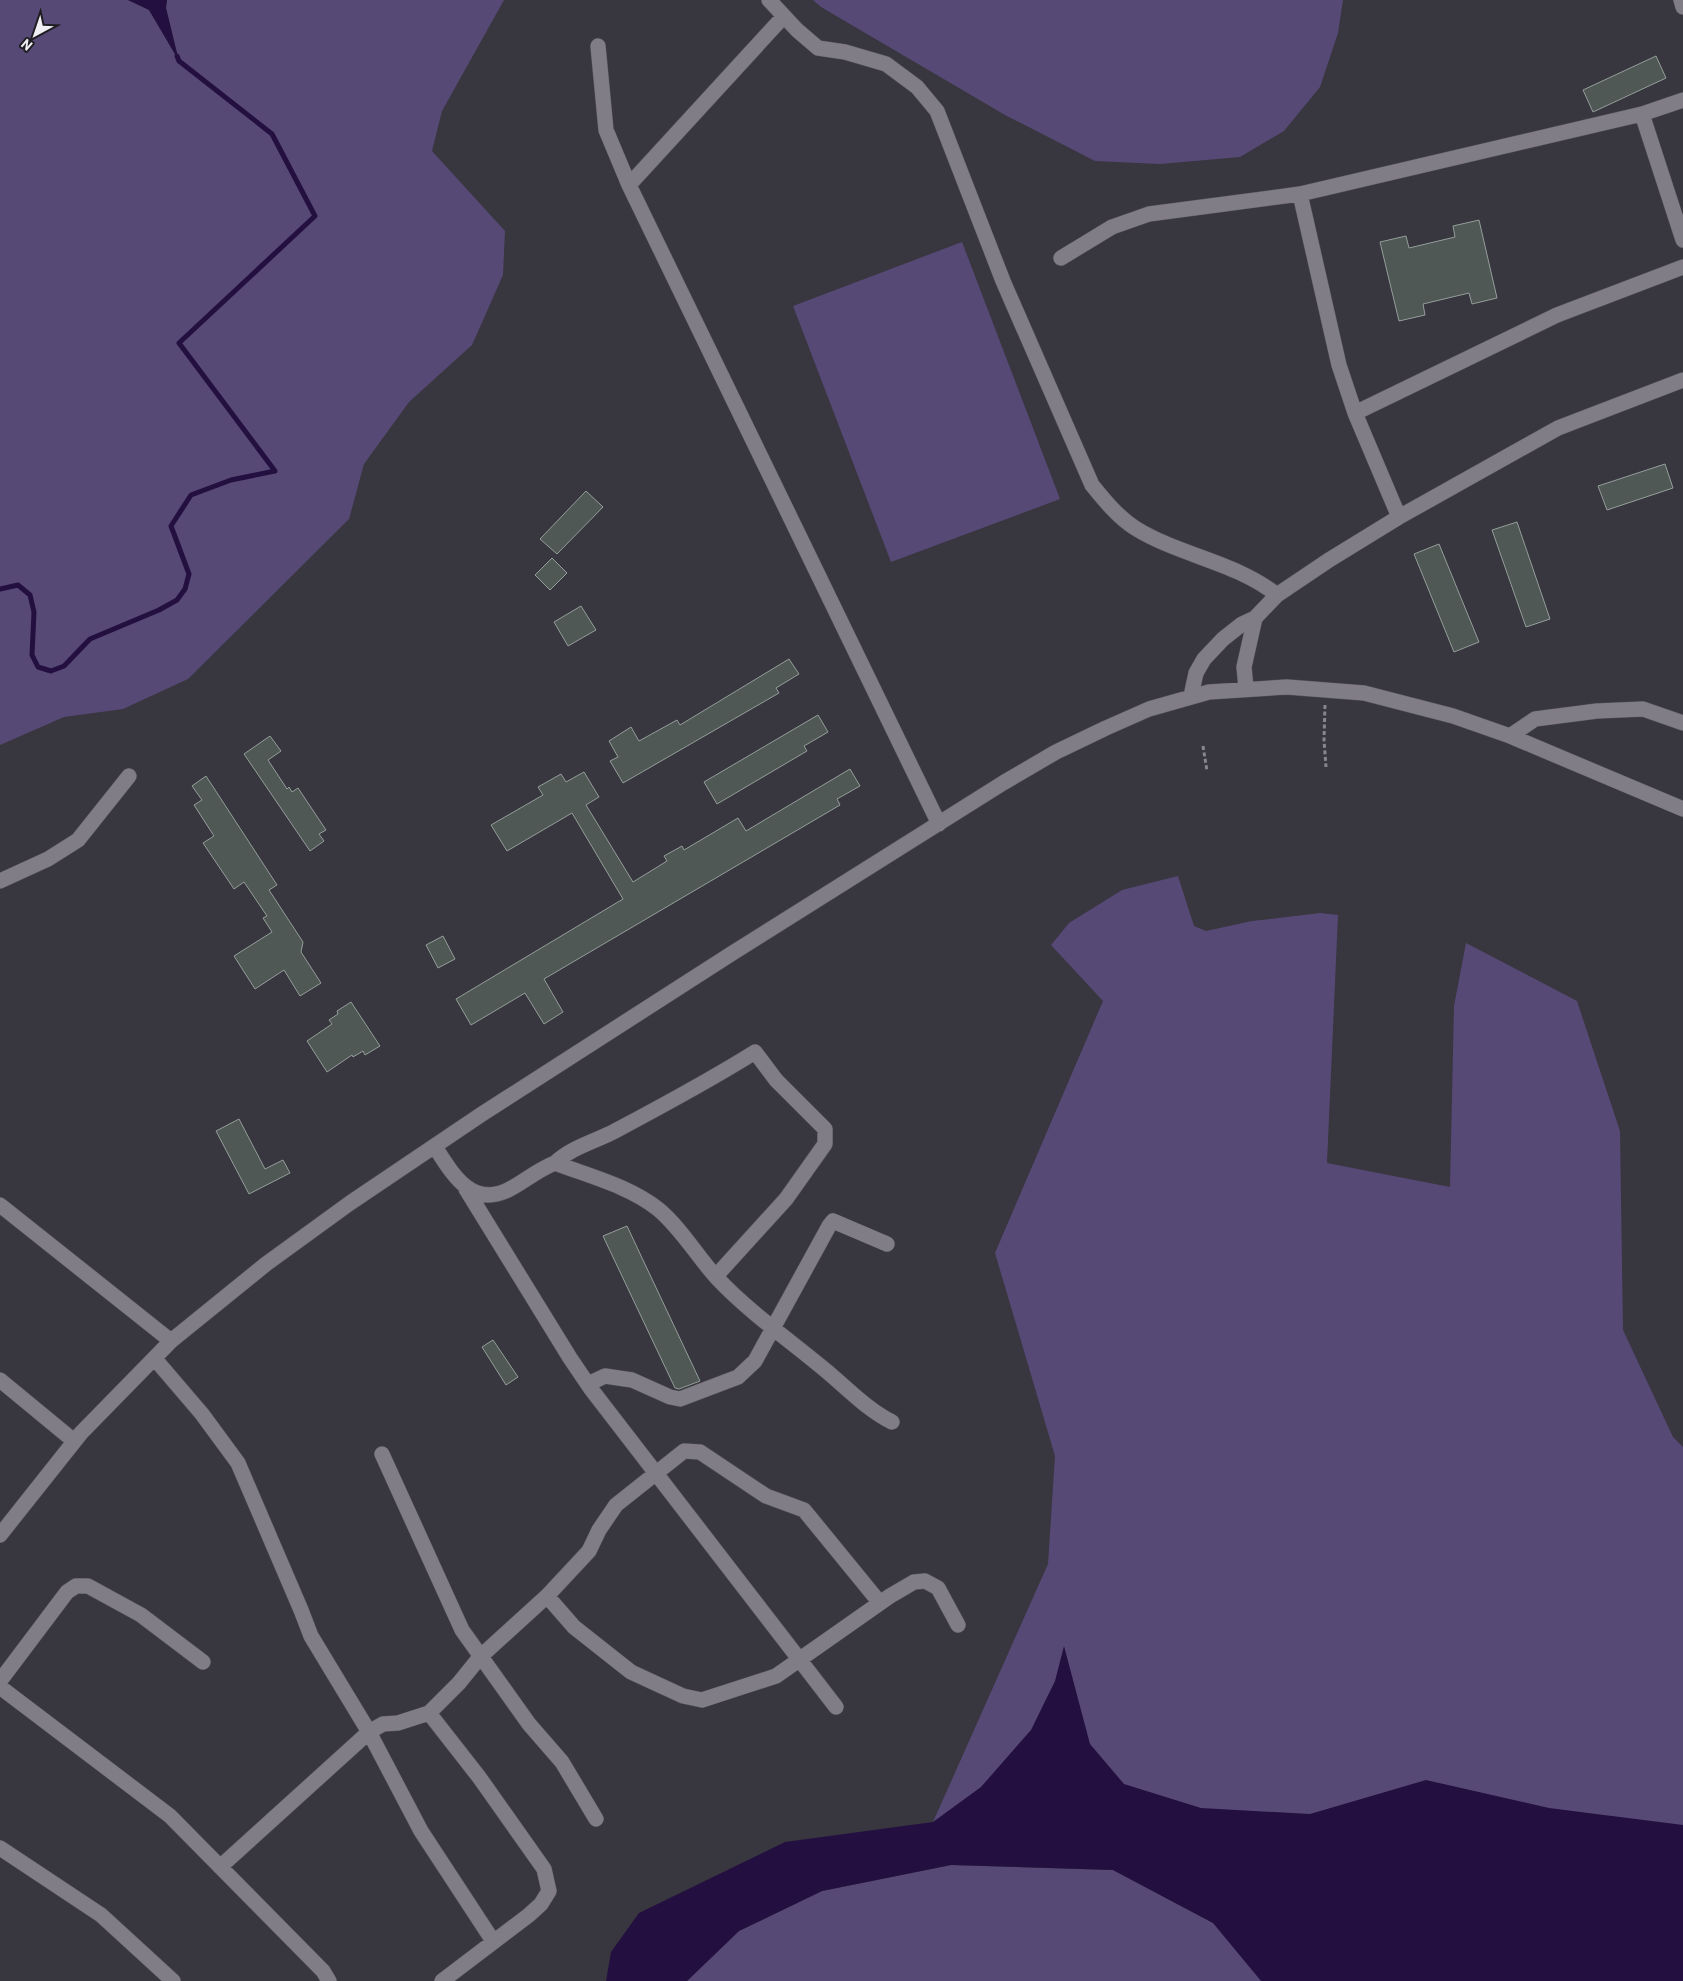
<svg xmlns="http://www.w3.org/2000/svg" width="1683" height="1981" viewBox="0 0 1683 1981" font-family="Barlow,sans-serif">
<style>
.green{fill:#574976}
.water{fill:#231040}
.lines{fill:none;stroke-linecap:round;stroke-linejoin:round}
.stream{stroke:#231040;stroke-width:5}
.building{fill:#4f5854;stroke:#949e9a}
.minor-casing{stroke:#56545b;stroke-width:16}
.path{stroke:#87868d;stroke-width:3;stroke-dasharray:4 2.5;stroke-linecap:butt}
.minor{stroke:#807d86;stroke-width:15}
</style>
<rect width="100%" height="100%" fill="#38363e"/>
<!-- green -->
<path class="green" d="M0 0H128L149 10 178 59 166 8 167 0H504L442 111 432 151 505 231 503 275 472 345 409 402 364 464 349 519 188 679 123 709 64 717 0 745Z
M813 0H1343L1338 33 1320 87 1284 131 1240 157 1160 164 1095 161 1005 115 821 7Z
M962 242 1060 499 891 562 793 306Z
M1178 876 1194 926 1206 931 1252 921 1320 913 1338 915 1327 1163 1450 1187 1454 1006 1466 943 1577 1001 1620 1131 1623 1330 1673 1437 1683 1447V1981L933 1822 1048 1564 1055 1456 995 1253 1103 1001 1051 945 1069 923 1122 890Z
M951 1865 1113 1870 1213 1923 1381 1981H687L739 1931 822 1891Z"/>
<!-- water -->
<path class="water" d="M128 0H167L166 8 179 61 149 10Z
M1064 1646 1090 1744 1124 1784 1201 1808 1310 1814 1426 1780 1549 1808 1683 1825V1981H1261L1213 1923 1113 1870 951 1865 822 1891 739 1931 687 1981H606L611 1952 639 1913 785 1842 933 1822 981 1787 1031 1730 1055 1681Z"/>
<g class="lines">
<!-- stream -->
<path class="stream" d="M0 589 18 585 30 595 34 612 32 655 38 667 51 671 64 666 90 639 159 610 177 600 185 589 189 574 171 526 191 495 231 480 275 471 179 343 315 216 272 134 179 61 177 56"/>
</g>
<!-- building -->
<path class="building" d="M1656 56 1666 78 1593 112 1583 90Z
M1479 220 1497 298 1472 304 1469 293 1423 304 1425 315 1399 321 1380 242 1406 236 1409 248 1455 237 1453 226Z
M1665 464 1673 488 1607 510 1598 486Z
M586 491 603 507 557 554 540 539Z
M1517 522 1550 619 1526 627 1492 530Z
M1439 544 1479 642 1454 652 1414 554Z
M552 558 567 573 550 590 535 575Z
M581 606 596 630 568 646 554 622Z
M789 659 799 674 776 688 779 693 623 783 610 761 618 757 609 741 631 727 639 741 677 720 680 725Z
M818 715 828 732 804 746 807 751 717 804 704 782Z
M270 736 281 751 268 760 287 789 289 787 292 792 298 788 326 830 319 834 324 841 310 851 244 754Z
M850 769 860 786 837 799 840 805 544 979 563 1012 544 1024 525 993 471 1025 456 999 623 899 572 813 507 851 491 825 543 795 538 787 561 774 566 782 584 772 599 797 586 805 633 882 667 861 664 856 682 846 684 850 738 818 746 831Z
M206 776 277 885 269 890 303 942 301 952 321 983 300 996 284 970 255 989 234 956 272 932 263 918 267 916 244 882 234 889 203 843 214 836 194 805 202 800 192 786Z
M443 936 455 959 438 968 426 945Z
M351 1002 380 1046 365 1055 363 1051 353 1057 352 1055 327 1072 307 1041 332 1024 329 1020 338 1014 337 1011Z
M239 1119 265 1169 283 1160 290 1173 249 1194 216 1131Z
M627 1226 700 1381 679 1389 675 1388 603 1236Z
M493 1340 518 1377 506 1385 482 1347Z"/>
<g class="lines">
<defs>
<path id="minor" d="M769 0 797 30 818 48 845 52 886 64 917 87 937 111 1003 281 1092 485C1105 501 1118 517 1135 528 1180 556 1236 562 1277 595
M1681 0 1683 7
M598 46 606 130 629 185 939 824
M1642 114 1683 240
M629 185 784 16
M1300 194 1339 365 1355 413 1399 517
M1061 258 1112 227 1149 214 1300 194 1642 114 1683 100
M1355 413 1557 315 1683 267
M1246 688 1244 667 1255 618
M1191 696 1196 673 1204 659 1223 639 1242 624 1255 618 1277 595 1329 560 1399 517 1558 428 1683 380
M1510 736 1535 719 1597 711 1643 709 1683 723
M0 881 48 859 78 840 129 776
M435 1147C452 1173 471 1208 508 1190 524 1182 537 1170 555 1163 589 1176 629 1186 658 1209 681 1228 697 1256 717 1278 749 1312 788 1339 824 1369 846 1387 866 1409 892 1422
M555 1163C572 1147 594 1142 615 1131 662 1106 709 1081 755 1052L776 1080 825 1129V1144L786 1199 716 1276
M466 1189 570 1358 591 1389 836 1707
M0 1205 171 1341
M155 1359 202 1414 238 1463 301 1610 311 1636 369 1732 421 1831 493 1941
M0 1380 74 1441
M588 1384 605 1376 632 1380 670 1397 680 1399 738 1377 755 1361 829 1226 833 1221 887 1244
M382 1454 462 1630 529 1724 562 1762 596 1819
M0 1535 81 1433 171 1341 266 1264 350 1203 482 1114 731 954 1003 783 1056 752 1106 728 1149 709 1209 692 1287 687 1364 693 1453 716 1510 736 1683 809
M547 1596 574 1627 631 1672 683 1696 702 1700 776 1676 890 1596 914 1582 925 1581 938 1588 958 1625
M0 1681 67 1592 76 1586H88L141 1615 203 1662
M0 1687 170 1816 323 1971 329 1981
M429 1713 479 1777 544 1869 549 1891 541 1904 529 1915 442 1981
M0 1848 101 1915 173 1981
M220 1867 369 1732 383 1724 398 1723 429 1713 459 1683 480 1657 547 1596 589 1551 599 1530 616 1505 684 1451 700 1452 766 1496 804 1510 880 1603"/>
</defs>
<!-- minor casing -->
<use href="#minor" class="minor-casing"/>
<!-- path -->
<path class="path" d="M1325 705 1324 740 1326 767
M1203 746 1207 771"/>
<!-- minor -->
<use href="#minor" class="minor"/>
</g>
<!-- north arrow -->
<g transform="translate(35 35) rotate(220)" stroke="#1f1e22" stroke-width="4" paint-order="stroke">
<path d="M0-4L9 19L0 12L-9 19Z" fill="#f0eff4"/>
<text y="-8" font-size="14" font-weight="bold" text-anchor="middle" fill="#f0eff4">N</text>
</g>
</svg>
